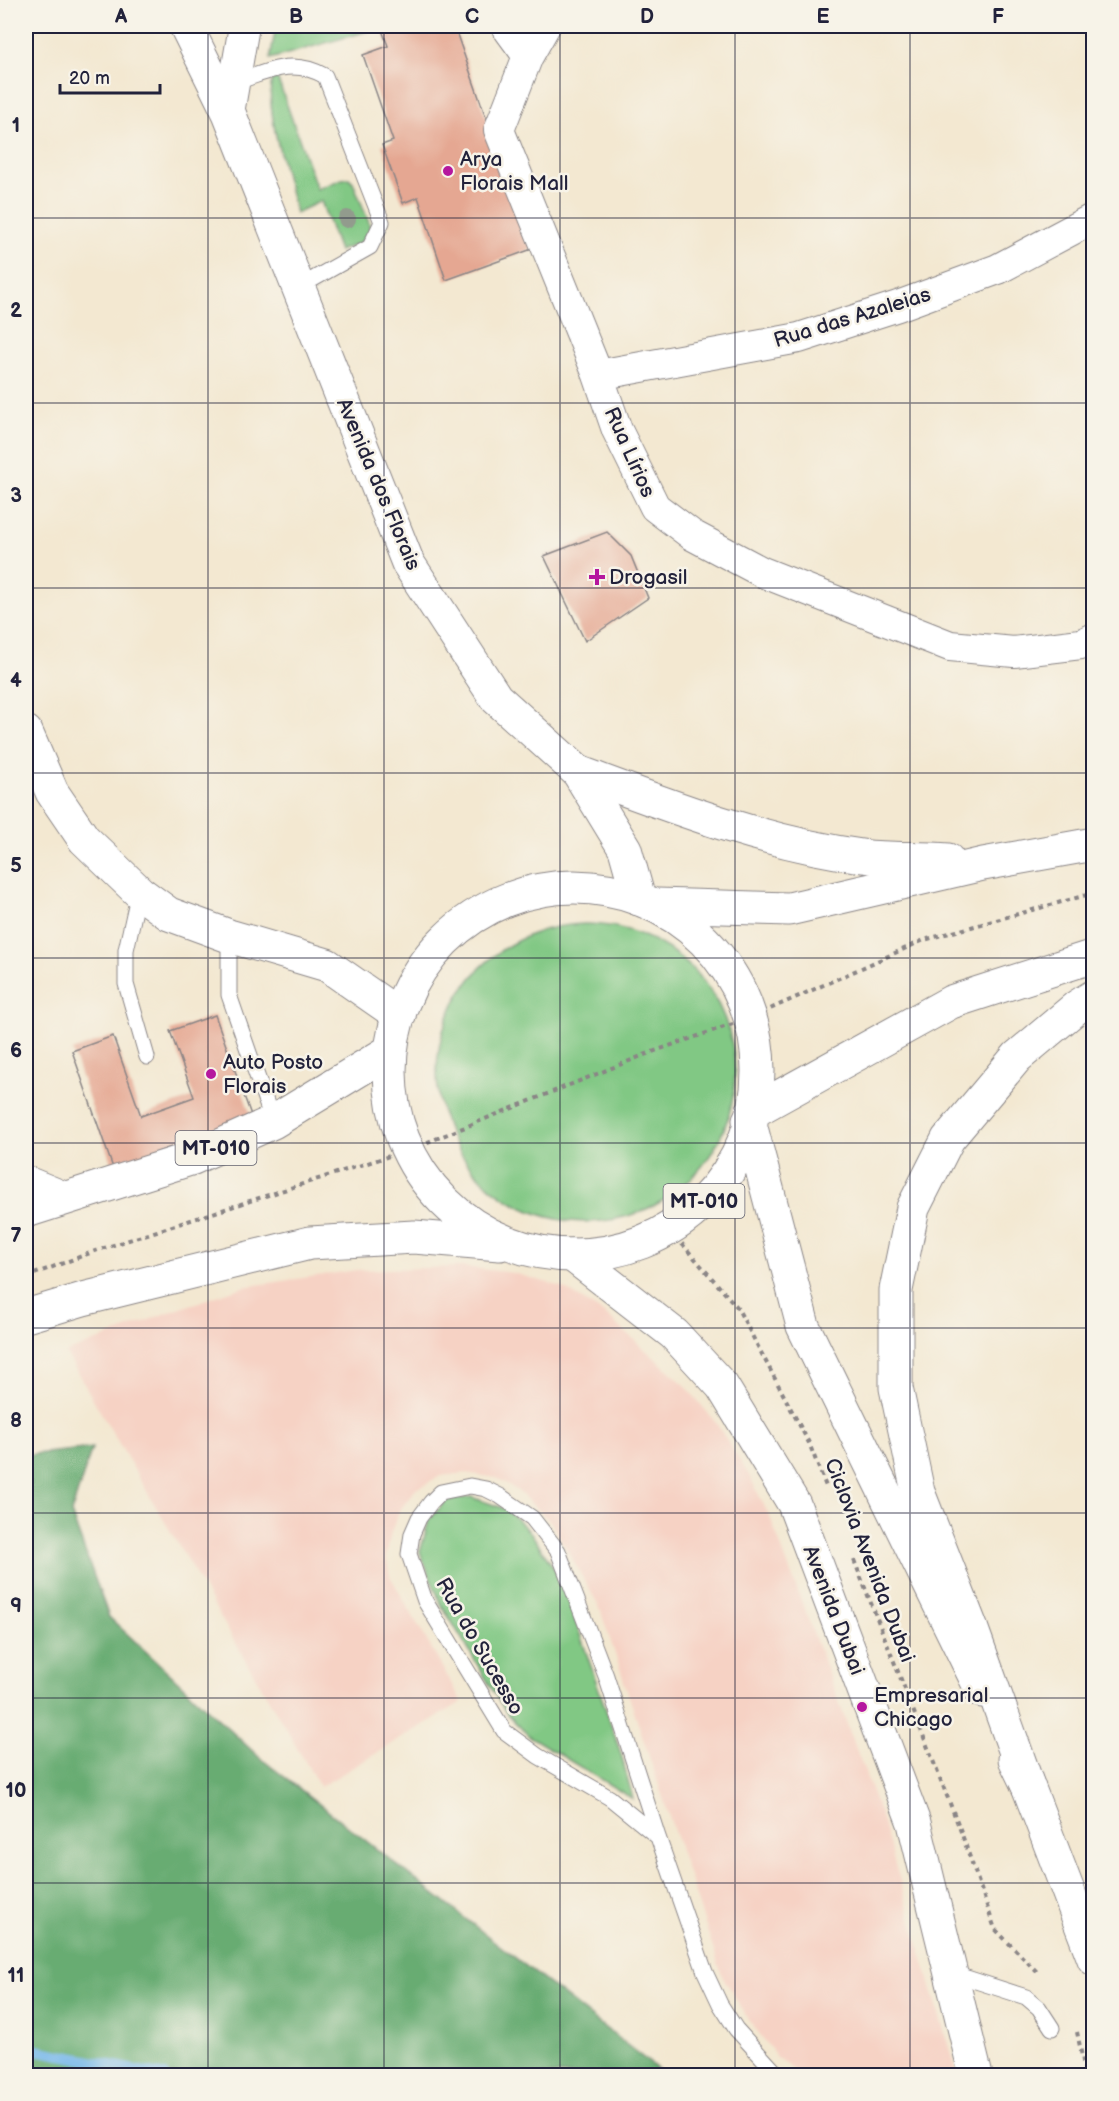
<svg xmlns="http://www.w3.org/2000/svg" width="1119" height="2101" viewBox="0 0 1119 2101" font-family="'Balsamiq Sans',sans-serif">
<style>
.built{fill:#f6d2c4}
.green{fill:#81c884;stroke:#527560;stroke-width:1.5}
.forest{fill:#68ac72;stroke:#456756;stroke-width:1.5}
.lines{fill:none;stroke-linecap:round;stroke-linejoin:round}
.stream{stroke:#76b7ea;stroke-width:10}
.building{fill:#e5a792}
.lane-casing{stroke:#8a8586;stroke-width:17}
.street-casing{stroke:#8a8586;stroke-width:32}
.secondary-casing{stroke:#8a8586;stroke-width:35}
.primary-casing{stroke:#8a8586;stroke-width:35}
.path{stroke:#8a8586;stroke-width:4;stroke-dasharray:4.5 4.5;stroke-linecap:butt}
.lane{stroke:#fff;stroke-width:15}
.street{stroke:#fff;stroke-width:30}
.secondary{stroke:#fff;stroke-width:33}
.primary{stroke:#fff;stroke-width:33}
.tree{fill:#929b8d}
.grid{fill:none;stroke:#22223b;stroke-width:1.5;stroke-opacity:0.55}
.poi-dot{fill:#b5179e;stroke:#f7f3e8;stroke-width:2}
.labels{text-anchor:middle;stroke-width:5;stroke-linejoin:round;paint-order:stroke}
.shield{fill:#f7f3e8;stroke:#62616f;stroke-width:1.5}
.shield-label{font-size:20px;font-weight:bold;fill:#22223b}
.poi-label{font-size:21px;fill:#22223b;stroke:#f7f3e8;text-anchor:start}
.street-label{font-size:21px;fill:#22223b;stroke:#f7f3e8}
.neatline{fill:none;stroke:#22223b;stroke-width:2}
.grid-label{font-size:20px;text-anchor:middle;font-weight:bold;fill:#22223b}
</style>
<rect width="100%" height="100%" fill="#f7f3e8"/>
<filter id="ink" filterUnits="userSpaceOnUse"><feTurbulence type="fractalNoise" baseFrequency=".0167" numOctaves="2"/><feDisplacementMap in="SourceGraphic" scale="12" xChannelSelector="R" yChannelSelector="G"/><feConvolveMatrix kernelMatrix="1 2 1 2 8 2 1 2 1" color-interpolation-filters="sRGB"/></filter>
<filter id="wash" filterUnits="userSpaceOnUse"><feTurbulence type="fractalNoise" baseFrequency=".008" numOctaves="4" result="noise"/><feDisplacementMap in="SourceGraphic" scale="24" xChannelSelector="R" yChannelSelector="G"/><feGaussianBlur stdDeviation="1.35" result="paint"/><feColorMatrix in="noise" values="0 0 0 0 0 0 0 0 0 0 0 0 0 0 0 0 0 1.4 0 .05"/><feComposite in="paint" operator="in"/></filter>
<g filter="url(#wash)">
<rect width="100%" height="100%" fill="#f3e8d1"/>
<!-- built -->
<path class="built" d="M463 1267 513 1273 562 1287 606 1315 685 1385 716 1423 750 1477 770 1517 880 1813 957 2075H800L778 2058 748 2019 722 1975 599 1606 551 1522 517 1490 497 1478 466 1473 440 1476 416 1489 399 1511 391 1532 386 1557 390 1576 462 1702 320 1787 66 1353 164 1314 243 1287 357 1270Z"/>
<!-- green -->
<path class="green" d="M276 26H385L270 59Z
M275 77 278 80 317 189 342 179 349 178 353 182 369 223 370 231 360 243 339 251 321 201 296 213C289 185 262 100 273 78Z
M437 1073a149 149 0 1 1 298 0a149 149 0 1 1-298 0Z
M471 1497 506 1509 531 1533 561 1579 621 1754 633 1799 529 1736 507 1714 441 1604 420 1552 429 1520 447 1500Z"/>
<!-- forest -->
<path class="forest" d="M92 1448 71 1513 109 1617 259 1757 665 2075H26V1455Z"/>
<g class="lines">
<!-- stream -->
<path class="stream" d="M26 2048 165 2076"/>
</g>
<g id="blocks">
<!-- building -->
<path class="building" d="M385 26H454L532 249 446 280 418 197 403 203 382 145 393 141 363 55 388 46 381 27Z
M607 532 631 556 648 598 585 641 544 556Z
M215 1015 252 1118 113 1168 72 1051 113 1036 141 1116 194 1097 170 1031Z"/>
</g>
</g>
<g filter="url(#ink)">
<use href="#blocks" fill-opacity="0" stroke="#8a8586" stroke-width="1.5"/>
<g class="lines">
<defs>
<path id="lane" d="M234 83C267 72 292 57 325 76L382 222 370 247 299 287
M139 892 126 950V984L147 1057
M229 936V995L273 1122
M658 1837 610 1798 538 1756 504 1731 425 1601 409 1554 412 1534 419 1518 431 1502 441 1492 470 1486 486 1489 500 1496 532 1518 558 1551 606 1676 658 1837 705 1972 720 2004 736 2029 779 2076
M951 1973 1026 1997 1039 2008 1052 2028"/>
<path id="street" d="M506 26 528 56
M545 26 528 56 499 130 598 375 617 430 655 507 692 535 762 572 950 646 1014 652 1081 644 1094 638
M229 113 244 26
M598 375 799 338 898 306 998 269 1094 218
M26 1181 65 1197"/>
<path id="secondary" d="M186 26 229 113 408 563 496 698 578 772 625 849 639 899
M26 732 52 792 84 839 139 892 169 914 229 936 327 965 399 1015
M749 1120 803 1326 982 1691
M572 1255 674 1334 722 1386 794 1504 914 1823 976 2076
M1015 1759 1028 1786 1094 1959"/>
<path id="primary" d="M578 772C670 806 764 843 862 856 891 860 920 857 948 860
M390 1071a184 184 0 1 1 368 0a184 184 0 1 1-368 0Z
M657 905 789 909 983 864 1094 844
M752 1112 951 1002 1094 956
M26 1211 193 1158 273 1122 390 1051
M26 1316 83 1299 310 1243 414 1237 500 1244
M1028 1786 971 1627 918 1492 896 1388V1290L913 1208 948 1139 1017 1057 1078 1006 1094 996"/>
</defs>
<!-- lane casing -->
<use href="#lane" class="lane-casing"/>
<!-- street casing -->
<use href="#street" class="street-casing"/>
<!-- secondary casing -->
<use href="#secondary" class="secondary-casing"/>
<!-- primary casing -->
<use href="#primary" class="primary-casing"/>
<!-- path -->
<path class="path" d="M670 1230 737 1307 809 1443 827 1489
M26 1277 98 1250 408 1150 649 1053 750 1018 924 940 1094 893
M854 1560 960 1829 995 1929 1039 1974
M1077 2032 1086 2076"/>
<!-- lane -->
<use href="#lane" class="lane"/>
<!-- street -->
<use href="#street" class="street"/>
<!-- secondary -->
<use href="#secondary" class="secondary"/>
<!-- primary -->
<use href="#primary" class="primary"/>
</g>
<!-- trees -->
<circle class="tree" cx="347" cy="219" r="9"/>
</g>
<!-- grid -->
<path class="grid" d="M208 26V2076M384 26V2076M560 26V2076M735 26V2076M910 26V2076M26 218H1094M26 403H1094M26 588H1094M26 773H1094M26 958H1094M26 1143H1094M26 1328H1094M26 1513H1094M26 1698H1094M26 1883H1094"/>
<!-- markers -->
<g class="poi-dot">
<circle cx="448" cy="171" r="6"/>
<path d="M594 568h6v6h6v6h-6v6h-6v-6h-6v-6h6z"/>
<circle cx="211" cy="1074" r="6"/>
<circle cx="862" cy="1707" r="6"/>
</g>
<g class="labels">
<!-- shield labels -->
<g class="shield">
<rect x="175.5" y="1131" width="81" height="34" rx="4.5"/>
<rect x="663.5" y="1184" width="81" height="34" rx="4.5"/>
</g>
<g class="shield-label">
<text x="216" y="1155">MT-010</text>
<text x="704" y="1208">MT-010</text>
</g>
<!-- poi labels -->
<g class="poi-label">
<text x="460" y="166">Arya<tspan x="460" dy="24">Florais Mall</tspan></text>
<text x="609" y="584">Drogasil</text>
<text x="223" y="1069">Auto Posto<tspan x="223" dy="24">Florais</tspan></text>
<text x="874" y="1702">Empresarial<tspan x="874" dy="24">Chicago</tspan></text>
</g>
<!-- street labels -->
<g class="street-label">
<text transform="translate(852 317) rotate(-17)" y="7">Rua das Azaleias</text>
<text transform="translate(630 452) rotate(66)" y="7">Rua Lírios</text>
<text transform="translate(379 484) rotate(67)" y="7">Avenida dos Florais</text>
<text transform="translate(870 1560) rotate(69)" y="7">Ciclovia Avenida Dubai</text>
<text transform="translate(834 1610) rotate(69)" y="7">Avenida Dubai</text>
<text transform="translate(480 1646) rotate(60)" y="7">Rua do Sucesso</text>
</g>
</g>
<!-- margin -->
<rect width="1119" height="2101" fill="none" stroke="#f7f3e8" stroke-width="66"/>
<!-- scale -->
<path d="M60 84v9h100v-9" fill="none" stroke="#22223b" stroke-width="3"/>
<text x="69" y="84" font-size="18" fill="#22223b" stroke="#f7f3e8" stroke-width="4.5" paint-order="stroke">20 m</text>
<rect x="33" y="33" width="1053" height="2035" class="neatline"/>
<g class="grid-label">
<text x="121" y="23">A</text>
<text x="296" y="23">B</text>
<text x="472" y="23">C</text>
<text x="647" y="23">D</text>
<text x="823" y="23">E</text>
<text x="998" y="23">F</text>
<text x="16" y="132">1</text>
<text x="16" y="317">2</text>
<text x="16" y="502">3</text>
<text x="16" y="687">4</text>
<text x="16" y="872">5</text>
<text x="16" y="1057">6</text>
<text x="16" y="1242">7</text>
<text x="16" y="1427">8</text>
<text x="16" y="1612">9</text>
<text x="16" y="1797">10</text>
<text x="16" y="1982">11</text>
</g>
</svg>
